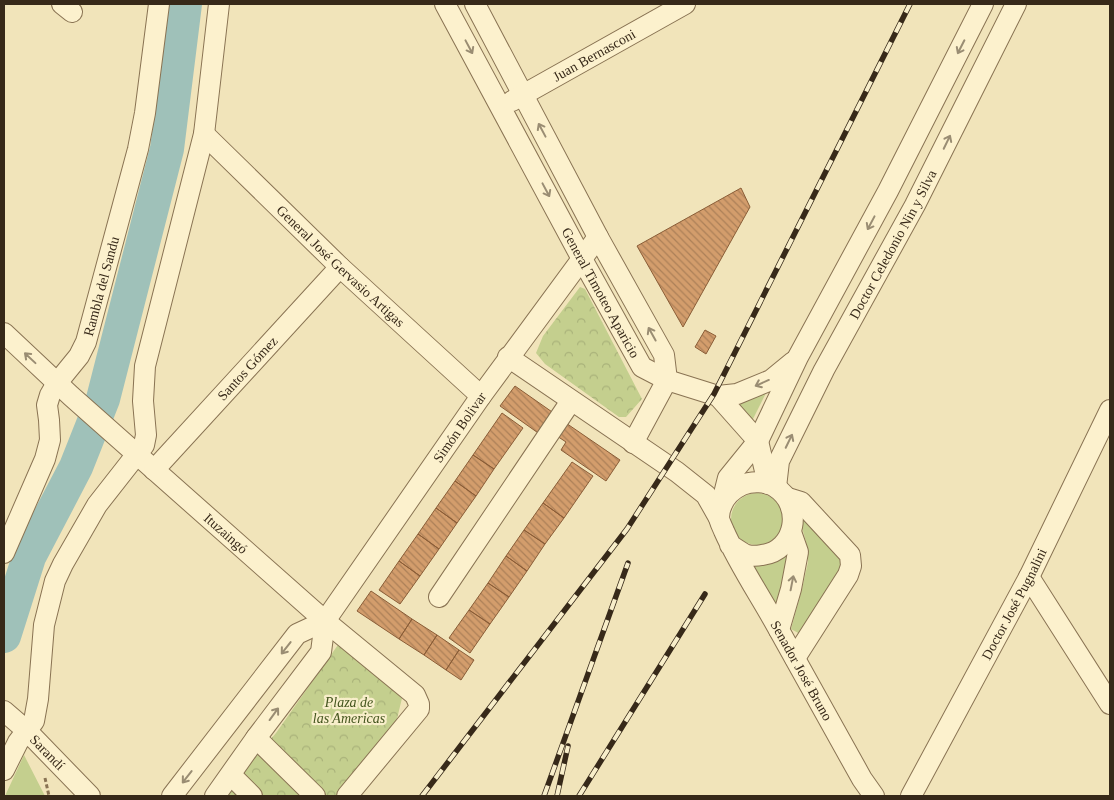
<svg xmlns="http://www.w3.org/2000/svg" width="1114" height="800" viewBox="0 0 1114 800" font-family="Georgia,serif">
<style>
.green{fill:#c4cf8e}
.forest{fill:url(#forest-crowns)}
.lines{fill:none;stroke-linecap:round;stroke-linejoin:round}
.river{stroke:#9fc1b9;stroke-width:34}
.building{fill:url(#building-back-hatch);stroke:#8a5d37}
.minor-casing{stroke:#897353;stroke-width:22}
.path{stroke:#897353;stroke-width:3;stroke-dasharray:4 2.5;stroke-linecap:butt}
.minor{stroke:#fcf1cd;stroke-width:20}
.rail-casing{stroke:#372919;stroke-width:5.5}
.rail{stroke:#f8eeca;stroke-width:4;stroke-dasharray:11;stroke-linecap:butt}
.oneway{stroke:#9a8d73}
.labels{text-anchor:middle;stroke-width:4.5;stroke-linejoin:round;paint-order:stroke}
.street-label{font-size:14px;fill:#372919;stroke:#f8eeca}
.park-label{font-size:14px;font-style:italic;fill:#44551e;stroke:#f8eeca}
</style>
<defs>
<pattern id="forest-crowns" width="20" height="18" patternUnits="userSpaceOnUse" patternTransform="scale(1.25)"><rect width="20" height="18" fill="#c4cf8e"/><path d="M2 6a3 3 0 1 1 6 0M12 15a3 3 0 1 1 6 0" fill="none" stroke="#a9b27a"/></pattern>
<pattern id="building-back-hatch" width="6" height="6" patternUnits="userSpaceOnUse" patternTransform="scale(1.25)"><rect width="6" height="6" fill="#d39d6c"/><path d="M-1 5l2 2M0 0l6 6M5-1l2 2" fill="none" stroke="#ac8058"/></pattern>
</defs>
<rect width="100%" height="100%" fill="#f1e4ba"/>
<!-- green -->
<path class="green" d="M766 393 752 421 730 400Z
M731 519a26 26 0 1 1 52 0a26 26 0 1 1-52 0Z
M795 507 843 558 844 568 800 634 791 629 802 589 808 562 806 542 801 524Z
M785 555 789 557 778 614 752 565Z
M24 755 45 796H5Z"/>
<!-- forest -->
<path class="forest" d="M580 287 585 289 642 399 626 417H619L545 364 536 353 543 336Z
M340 642 404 690 395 727 344 786 337 796H221L276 733Z"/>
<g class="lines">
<!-- river -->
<path class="river" d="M4 636 29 557 76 467 103 399 167 149 185 4"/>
</g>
<!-- building -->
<path class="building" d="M741 188 750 207 683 327 637 246Z
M705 330 716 336 706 354 695 347Z
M515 386 555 414 541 435 500 406Z
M502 413 523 428 494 469 473 455Z
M563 421 620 460 606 481 561 450 566 442 554 434Z
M473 455 494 469 476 496 455 481Z
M572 462 593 476 564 518 543 503Z
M455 481 476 496 457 523 436 508Z
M543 503 564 518 545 544 524 530Z
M436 508 457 523 439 549 418 534Z
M524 530 545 544 527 571 506 556Z
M418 534 439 549 420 576 399 561Z
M506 556 527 571 509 597 488 583Z
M399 561 420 576 400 604 379 590Z
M488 583 509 597 490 624 469 610Z
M371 591 412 619 399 639 357 611Z
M469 610 490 624 470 653 449 638Z
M412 619 437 635 424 655 399 639Z
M437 635 459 650 446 670 424 655Z
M459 650 474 660 461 680 446 670Z"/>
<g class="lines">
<defs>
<g id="minor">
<path d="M62 4 72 12"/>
<path id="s1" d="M445 4 582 259 642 367 667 380 718 396 758 441 768 484"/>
<path d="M475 4 598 237 664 355 667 380"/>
<path id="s2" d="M512 101 685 4"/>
<path id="s3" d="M204 134 340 267 481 396"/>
<path id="s4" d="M4 333 71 396 325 621 415 695 419 704V709L347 796"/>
<path d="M508 357 677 472 706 495 719 518"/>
<path d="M718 396 737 394 771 380 793 362"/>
<path d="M633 443 667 380"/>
<path id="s5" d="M154 470 340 267"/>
<path id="s6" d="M776 487 779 461 824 370 915 205 1016 4"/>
<path d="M788 498 801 502 850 555 851 566 848 575 795 658"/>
<path d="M721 506 728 478 758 441 798 357 888 191 983 4"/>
<path id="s7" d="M730 545C736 548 741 553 747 555 751 556 757 556 762 555 796 551 804 505 775 487 767 481 751 481 742 485 729 491 720 502 719 517 719 521 722 526 724 531 739 565 761 597 779 630 807 680 835 730 862 779L874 796"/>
<path id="s8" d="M4 553 45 459 50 440 49 420 47 405 50 395 57 383 79 356 86 342 138 149 145 113 159 4"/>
<path d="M1029 577 1110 704"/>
<path d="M439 597 571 401"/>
<path d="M779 630 791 589 798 552 791 532"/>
<path id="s9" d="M4 711 26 730 90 796"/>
<path d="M256 738 315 796"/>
<path d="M4 770 18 742 34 721 38 699 44 625 55 581 63 564 97 505 144 445 146 435 143 401 145 366 204 134 219 4"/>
<path d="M231 775 252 796"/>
<path d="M172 796 297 634 325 621"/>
<path id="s10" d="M215 796 256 738 321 652 325 621 481 396 598 237"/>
<path id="s11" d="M911 796 1029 577 1110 410"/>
</g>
</defs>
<!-- minor casing -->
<use href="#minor" class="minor-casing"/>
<!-- path -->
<path class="path" d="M45 778 49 796"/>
<!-- minor -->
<use href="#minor" class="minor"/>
<defs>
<path id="rail" d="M422 796 627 529 714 394 910 4
M544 796 628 563
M557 796 568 746
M579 796 705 594"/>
</defs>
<!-- rail casing -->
<use href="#rail" class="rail-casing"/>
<!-- rail -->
<use href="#rail" class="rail"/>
</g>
<!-- one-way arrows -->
<defs><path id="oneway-shaft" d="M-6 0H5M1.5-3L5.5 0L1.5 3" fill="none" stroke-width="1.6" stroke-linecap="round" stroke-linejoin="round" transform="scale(1.25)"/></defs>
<g class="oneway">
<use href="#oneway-shaft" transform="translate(469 47) rotate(62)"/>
<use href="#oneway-shaft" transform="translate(961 47) rotate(117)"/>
<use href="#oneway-shaft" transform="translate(542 130) rotate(-118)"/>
<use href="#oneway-shaft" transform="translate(947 142) rotate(-64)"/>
<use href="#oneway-shaft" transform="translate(546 190) rotate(62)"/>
<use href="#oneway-shaft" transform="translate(871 223) rotate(118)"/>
<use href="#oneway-shaft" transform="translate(652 334) rotate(-119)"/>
<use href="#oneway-shaft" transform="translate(30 358) rotate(-137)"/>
<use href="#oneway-shaft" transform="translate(762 383) rotate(156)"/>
<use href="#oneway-shaft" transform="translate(789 441) rotate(-64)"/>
<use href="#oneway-shaft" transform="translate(792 583) rotate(-79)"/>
<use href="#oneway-shaft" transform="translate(286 648) rotate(128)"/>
<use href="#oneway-shaft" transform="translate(274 714) rotate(-54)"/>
<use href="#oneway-shaft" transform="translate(187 777) rotate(128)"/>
</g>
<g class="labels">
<!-- street labels -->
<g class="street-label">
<text dy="5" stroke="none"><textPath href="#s2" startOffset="94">Juan Bernasconi</textPath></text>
<text dy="5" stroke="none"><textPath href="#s6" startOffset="271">Doctor Celedonio Nin y Silva</textPath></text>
<text dy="5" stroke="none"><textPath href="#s3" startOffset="190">General José Gervasio Artigas</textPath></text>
<text dy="5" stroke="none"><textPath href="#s8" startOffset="290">Rambla del Sandu</textPath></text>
<text dy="5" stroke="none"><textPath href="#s1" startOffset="328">General Timoteo Aparicio</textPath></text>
<text dy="5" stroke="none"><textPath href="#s5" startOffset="138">Santos Gómez</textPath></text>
<text dy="5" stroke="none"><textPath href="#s10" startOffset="446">Simón Bolivar</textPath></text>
<text dy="5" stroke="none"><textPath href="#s4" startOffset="299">Ituzaingó</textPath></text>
<text dy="5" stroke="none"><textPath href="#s11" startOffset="218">Doctor José Pugnalini</textPath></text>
<text dy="5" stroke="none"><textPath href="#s7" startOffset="375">Senador José Bruno</textPath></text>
<text dy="5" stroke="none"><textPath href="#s9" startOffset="60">Sarandí</textPath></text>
</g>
<!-- park labels -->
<g class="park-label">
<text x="349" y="707">Plaza de<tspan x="349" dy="16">las Americas</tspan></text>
</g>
</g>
<!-- border -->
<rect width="1114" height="800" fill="none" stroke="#372919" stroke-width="10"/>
</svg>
